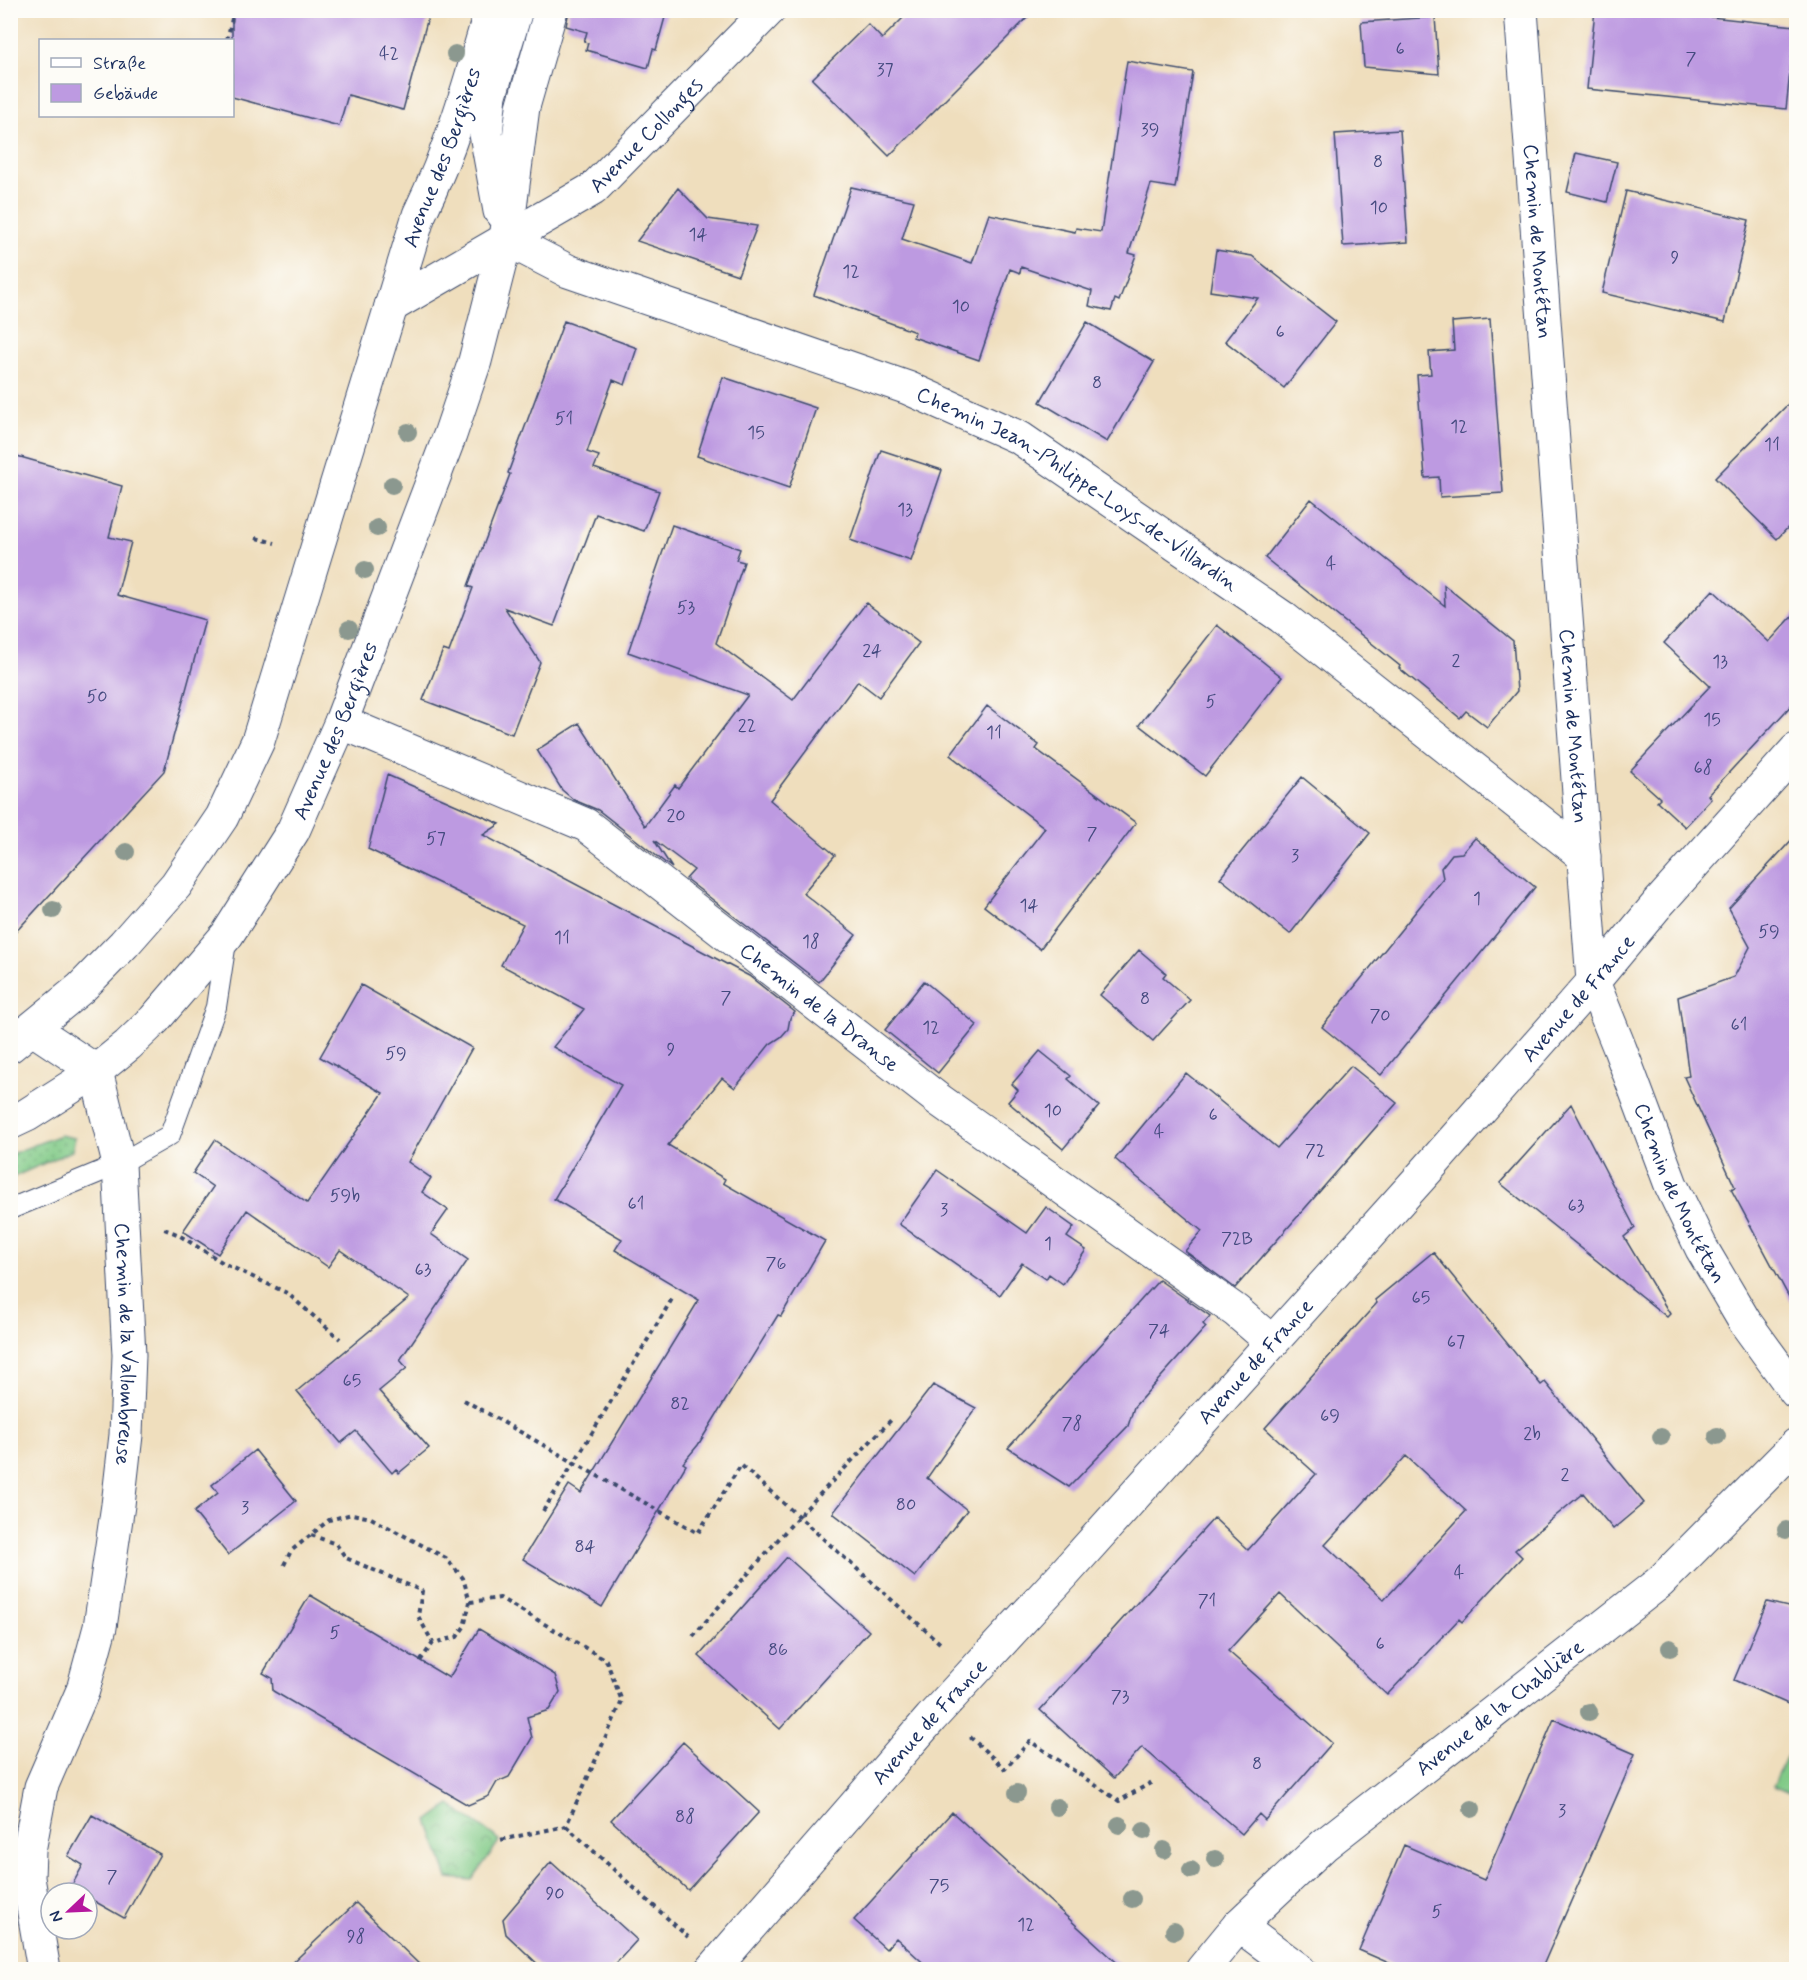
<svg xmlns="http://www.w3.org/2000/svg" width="1807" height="1980" viewBox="0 0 1807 1980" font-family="Mynerve,sans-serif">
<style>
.grass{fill:url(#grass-dots);stroke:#4e7c72;stroke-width:1.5}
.park{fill:url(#park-crowns);stroke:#4e7c72;stroke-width:1.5}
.pitch{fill:#81ca87;stroke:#4e7c72;stroke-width:1.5}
.building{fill:#bd9ae1;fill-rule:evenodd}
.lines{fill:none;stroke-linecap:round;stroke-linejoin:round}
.service-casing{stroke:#3b496c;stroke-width:22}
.minor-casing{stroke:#3b496c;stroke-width:35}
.tertiary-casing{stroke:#3b496c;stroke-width:35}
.path{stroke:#3b496c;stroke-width:4;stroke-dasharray:4.5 4.5;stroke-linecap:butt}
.service{stroke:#fff;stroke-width:20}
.minor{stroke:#fff;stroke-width:33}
.tertiary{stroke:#fff;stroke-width:33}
.tree{fill:#8b988f}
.labels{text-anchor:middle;stroke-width:4.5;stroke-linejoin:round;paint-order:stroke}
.number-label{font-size:18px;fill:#444a7f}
.street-label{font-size:21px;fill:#1b2f5e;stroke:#fdfcf7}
</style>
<defs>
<pattern id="grass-dots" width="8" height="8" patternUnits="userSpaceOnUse" patternTransform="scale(1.5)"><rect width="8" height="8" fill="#81ca87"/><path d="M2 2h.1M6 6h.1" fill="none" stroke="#69a472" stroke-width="1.8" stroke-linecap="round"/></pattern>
<pattern id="park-crowns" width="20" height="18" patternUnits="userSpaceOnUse" patternTransform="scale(1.5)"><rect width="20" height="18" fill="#81ca87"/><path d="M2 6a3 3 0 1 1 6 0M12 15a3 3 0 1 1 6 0" fill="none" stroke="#69a472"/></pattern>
</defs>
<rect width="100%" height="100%" fill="#fdfcf7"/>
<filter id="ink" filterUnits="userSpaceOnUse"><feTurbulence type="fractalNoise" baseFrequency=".0167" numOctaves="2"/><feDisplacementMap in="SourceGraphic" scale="12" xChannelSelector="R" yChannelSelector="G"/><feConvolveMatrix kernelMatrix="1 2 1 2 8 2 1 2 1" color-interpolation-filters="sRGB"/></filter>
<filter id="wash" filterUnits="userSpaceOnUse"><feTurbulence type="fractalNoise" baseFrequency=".008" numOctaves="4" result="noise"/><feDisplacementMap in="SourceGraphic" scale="24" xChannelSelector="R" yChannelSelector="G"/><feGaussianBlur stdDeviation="1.35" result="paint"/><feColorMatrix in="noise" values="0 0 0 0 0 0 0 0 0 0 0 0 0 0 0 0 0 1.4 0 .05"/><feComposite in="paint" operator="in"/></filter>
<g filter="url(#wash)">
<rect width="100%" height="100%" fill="#efdebd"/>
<!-- grass -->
<path class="grass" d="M60 1135 75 1138 72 1151 11 1178V1154Z"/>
<!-- park -->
<path class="park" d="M450 1805 500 1840 472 1880 448 1878 428 1821Z"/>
<!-- pitch -->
<path class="pitch" d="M1790 1750 1796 1753V1796L1773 1786Z"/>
<g id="blocks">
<!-- building -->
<path class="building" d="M232 10H430L403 110 348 95 339 126 232 97Z
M569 10H667L656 50 653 49 648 68 586 50 588 43 584 42 587 32 566 26Z
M911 10H1035L889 156 812 79 868 24 882 39Z
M1595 10H1646L1795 26 1786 109 1587 89Z
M1435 17 1439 74 1364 67 1361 22Z
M1127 61 1193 72 1175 188 1151 184 1129 253 1136 255 1119 301 1115 299 1111 311 1089 306 1092 291 1021 267 1020 273 1010 269 979 360 913 337 915 332 814 295 851 187 914 201 902 239 972 263 989 214 1075 232 1076 228 1101 232Z
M1400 130 1408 242 1343 246 1335 134Z
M1576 153 1617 162 1607 202 1567 192Z
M678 188 708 219 757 226 738 275 637 241Z
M1626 191 1749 220 1725 322 1602 293Z
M1216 250 1252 256 1336 322 1284 388 1225 341 1258 298 1210 291Z
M1490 319 1503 493 1440 497 1439 477 1425 478 1417 375 1431 374 1429 352 1454 350 1452 322Z
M564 321 637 348 625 385 613 380 587 452 599 456 594 468 659 491 644 531 596 514 554 626 505 608 540 662 512 734 423 700 443 650 449 652 473 588 468 586 510 474 508 473Z
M1087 322 1154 362 1107 442 1040 402Z
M723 377 816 408 789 488 697 456Z
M1797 395V518L1777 539 1715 478Z
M881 450 942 470 911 561 850 540Z
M10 454 122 486 109 537 131 542 117 595 205 620 164 771 10 938Z
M1311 499 1445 606 1444 585 1513 641 1517 691 1487 727 1466 711 1460 718 1399 668 1400 666 1265 558Z
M672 525 740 549 736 560 744 562 716 643 793 700 866 603 919 643 879 697 858 681 770 800 835 855 803 893 856 935 819 982 686 879 694 870 654 840 672 868 598 810 574 800 562 790 537 750 579 723 645 826 675 785 678 788 748 695 628 652Z
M1713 590 1769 642 1797 611V699L1708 795 1711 799 1685 827 1657 801 1660 798 1630 771 1710 686 1664 643Z
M1217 625 1282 677 1205 776 1139 725Z
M987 706 1039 745 1036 749 1136 823 1040 949 984 906 1045 828 950 755Z
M387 775 500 824 483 835 749 976 795 1012 790 1018 788 1029 781 1037 770 1044 735 1088 722 1078 668 1145 725 1179 723 1183 825 1241 781 1316 778 1315 698 1445 683 1463 686 1465 602 1607 523 1559 569 1485 581 1493 699 1300 615 1250 622 1239 554 1199 621 1085 553 1047 584 1009 501 965 523 924 368 849Z
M1302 777 1370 833 1290 934 1220 878Z
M1797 834V1312L1731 1189 1735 1187 1684 1077 1689 1076 1678 997 1734 977 1750 947 1729 908Z
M1475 838 1535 887 1381 1075 1322 1027 1443 878 1441 868 1452 854 1462 853Z
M1139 950 1166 973 1163 977 1190 1000 1153 1041 1100 995Z
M924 981 977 1025 938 1073 885 1030Z
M361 985 472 1048 408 1162 431 1178 422 1192 448 1210 431 1234 468 1260 400 1360 407 1368 379 1391 429 1448 399 1473 396 1469 392 1473 356 1431 341 1443 297 1391 409 1298 340 1250 328 1267 247 1210 218 1254 183 1231 213 1187 193 1173 215 1140 307 1203 383 1093 320 1057Z
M1040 1051 1071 1076 1068 1079 1099 1106 1063 1149 1008 1102 1018 1090 1012 1084Z
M1351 1066 1397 1103 1235 1288 1185 1251 1202 1231 1115 1159 1186 1073 1277 1148Z
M1571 1104 1635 1228 1624 1237 1670 1314 1667 1317 1500 1183Z
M937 1170 1027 1233 1046 1207 1074 1227 1067 1237 1086 1250 1063 1284 1049 1274 1046 1279 1022 1263 1000 1295 899 1224Z
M1433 1252 1541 1385 1545 1382 1644 1503 1613 1529 1583 1493 1515 1550 1522 1557 1462 1622 1459 1619 1387 1695 1280 1594 1228 1651 1332 1743 1265 1820 1259 1814 1242 1834 1142 1747 1114 1778 1040 1710 1214 1518 1248 1550 1316 1474 1265 1428 1377 1303 1375 1300ZM1406 1456 1466 1511 1384 1600 1325 1545Z
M1159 1280 1210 1316 1203 1324 1206 1327 1134 1407 1128 1426 1069 1487 1008 1448Z
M933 1385 976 1408 927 1478 967 1510 915 1577 833 1513Z
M255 1450 296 1501 228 1555 194 1512 218 1493 212 1485Z
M787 1557 869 1631 780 1729 699 1656Z
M310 1595 449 1678 479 1629 555 1675 560 1692 549 1710 527 1717 532 1738 509 1777 497 1782 489 1796 468 1805 273 1691 272 1678 263 1673Z
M1767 1602 1797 1609V1708L1734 1680Z
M1554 1719 1635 1754 1541 1970H1405L1359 1950 1404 1845 1484 1880Z
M683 1742 759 1812 688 1890 611 1820Z
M952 1812 1125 1970H931L896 1938 886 1949 854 1920Z
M92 1815 160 1854 124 1918 87 1897V1893H80L71 1887 83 1865 68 1856Z
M551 1862 637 1940 610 1970H544L506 1934 503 1919Z
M356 1903 425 1970H285Z"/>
</g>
</g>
<g filter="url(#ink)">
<use href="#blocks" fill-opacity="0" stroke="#3b496c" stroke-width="1.5"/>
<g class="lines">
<defs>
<path id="service" d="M10 1209 119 1164 170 1135 216 1007 226 942"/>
<g id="minor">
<path id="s1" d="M506 239 568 271 908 388 1020 438 1282 617 1584 856"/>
<path id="s2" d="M341 722 586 825 939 1100 1236 1311 1272 1342"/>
<path id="s3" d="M33 1029 96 1071 119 1164 129 1355 126 1435 118 1505 100 1627 83 1690 41 1787 29 1851 28 1878 44 1970"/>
<path d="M1239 1925 1299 1970"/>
<path id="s4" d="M712 1970 931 1718 1063 1575 1428 1169 1593 982 1657 905 1796 750"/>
<path id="s5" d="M1202 1970 1239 1925 1324 1845 1660 1582 1796 1445"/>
</g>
<g id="tertiary">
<path id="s6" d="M1521 10 1593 982 1620 1049 1671 1185 1702 1249 1745 1322 1796 1392"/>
<path d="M500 211 486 134 490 95 516 10"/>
<path id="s7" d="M391 306 593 189 769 10"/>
<path id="s8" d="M10 1046 81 988 124 944 176 885 222 817 258 741 419 215C452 147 470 83 491 10"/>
<path id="s9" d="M10 1123 27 1115 96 1071 128 1045 154 1020 227 935 293 831 341 722 450 435 475 361 506 239 523 107 551 10"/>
</g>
</defs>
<!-- service casing -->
<use href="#service" class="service-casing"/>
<!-- minor casing -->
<use href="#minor" class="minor-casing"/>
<!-- tertiary casing -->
<use href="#tertiary" class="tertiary-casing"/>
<!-- path -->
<path class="path" d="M227 40 234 10
M10 379V380
M256 538 275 543
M164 1229 177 1234 225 1264 287 1293 340 1339
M464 1400 698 1533 741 1465 942 1645
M543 1511 574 1463 672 1299
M311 1535 336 1544 346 1558 422 1591 418 1616 433 1643
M284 1565 291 1551 329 1520 352 1514 371 1518 446 1558 463 1578 470 1602 464 1627 457 1637 433 1643 420 1661
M470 1602 500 1598 606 1660 622 1701 566 1826 500 1840
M693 1636 798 1517 893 1418
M970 1737 1005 1769 1030 1741 1119 1801 1152 1782
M566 1826 688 1937"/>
<!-- service -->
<use href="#service" class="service"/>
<!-- minor -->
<use href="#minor" class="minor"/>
<!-- tertiary -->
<use href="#tertiary" class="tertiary"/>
</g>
<!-- trees -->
<g class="tree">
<circle cx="455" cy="54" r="9"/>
<circle cx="408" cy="432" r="9"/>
<circle cx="392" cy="485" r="9"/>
<circle cx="377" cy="528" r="9"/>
<circle cx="365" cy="570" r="9"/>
<circle cx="349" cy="629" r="9"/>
<circle cx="126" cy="852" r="9"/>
<circle cx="53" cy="910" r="9"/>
<circle cx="1717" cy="1436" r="9"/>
<circle cx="1661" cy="1437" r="9"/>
<circle cx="1786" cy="1530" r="9"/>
<circle cx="1670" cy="1648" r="9"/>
<circle cx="1589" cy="1712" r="9"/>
<circle cx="1017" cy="1793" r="9"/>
<circle cx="1057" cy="1807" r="9"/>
<circle cx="1472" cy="1809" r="9"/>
<circle cx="1119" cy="1825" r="9"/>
<circle cx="1144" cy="1831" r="9"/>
<circle cx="1164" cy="1850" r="9"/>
<circle cx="1215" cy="1859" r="9"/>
<circle cx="1191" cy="1870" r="9"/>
<circle cx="1132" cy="1899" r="9"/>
<circle cx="1174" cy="1931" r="9"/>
</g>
</g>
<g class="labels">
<!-- number labels -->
<g class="number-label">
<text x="1400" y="54">6</text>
<text x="389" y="59">42</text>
<text x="1691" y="64">7</text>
<text x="885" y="75">37</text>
<text x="1150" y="135">39</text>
<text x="1378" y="167">8</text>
<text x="1379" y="213">10</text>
<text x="698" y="240">14</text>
<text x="1675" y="263">9</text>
<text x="851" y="277">12</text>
<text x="961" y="312">10</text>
<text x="1280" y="337">6</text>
<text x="1097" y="388">8</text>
<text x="564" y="424">51</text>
<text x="1459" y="432">12</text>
<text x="756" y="438">15</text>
<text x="1772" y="450">11</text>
<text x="905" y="515">13</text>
<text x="1331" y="569">4</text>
<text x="686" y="613">53</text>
<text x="872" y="656">24</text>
<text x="1456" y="666">2</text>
<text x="1720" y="667">13</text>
<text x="97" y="702">50</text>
<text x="1211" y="707">5</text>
<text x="1712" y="725">15</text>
<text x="747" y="731">22</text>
<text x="994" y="738">11</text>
<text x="1703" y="773">68</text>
<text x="676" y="821">20</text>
<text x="1092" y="839">7</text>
<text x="436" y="844">57</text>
<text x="1295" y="861">3</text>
<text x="1477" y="904">1</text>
<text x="1029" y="911">14</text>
<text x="1769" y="937">59</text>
<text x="562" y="943">11</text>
<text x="811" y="947">18</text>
<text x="726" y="1003">7</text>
<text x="1145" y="1004">8</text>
<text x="1380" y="1021">70</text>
<text x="1739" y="1030">61</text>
<text x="931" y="1033">12</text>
<text x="671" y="1055">9</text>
<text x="396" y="1059">59</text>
<text x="1053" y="1116">10</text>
<text x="1213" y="1120">6</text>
<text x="1159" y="1137">4</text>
<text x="1315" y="1156">72</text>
<text x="345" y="1201">59b</text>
<text x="636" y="1209">61</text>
<text x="1576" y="1211">63</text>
<text x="944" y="1215">3</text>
<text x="1237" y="1244">72B</text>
<text x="1048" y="1249">1</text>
<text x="776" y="1269">76</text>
<text x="423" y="1275">63</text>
<text x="1421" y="1303">65</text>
<text x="1159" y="1336">74</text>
<text x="1456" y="1347">67</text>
<text x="352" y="1386">65</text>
<text x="680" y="1409">82</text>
<text x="1330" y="1421">69</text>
<text x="1072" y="1429">78</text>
<text x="1532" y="1439">2b</text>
<text x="1565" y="1480">2</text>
<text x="906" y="1510">80</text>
<text x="245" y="1513">3</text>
<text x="585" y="1552">84</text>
<text x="1459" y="1578">4</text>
<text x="1207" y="1606">71</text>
<text x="335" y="1638">5</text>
<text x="1380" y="1649">6</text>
<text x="778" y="1655">86</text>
<text x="1120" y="1702">73</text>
<text x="1257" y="1769">8</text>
<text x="1562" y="1816">3</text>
<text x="685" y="1822">88</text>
<text x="112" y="1882">7</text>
<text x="939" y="1891">75</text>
<text x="555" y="1899">90</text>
<text x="1437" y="1917">5</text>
<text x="1026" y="1930">12</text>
<text x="356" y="1942">98</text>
</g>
<!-- street labels -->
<g class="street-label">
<text dy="7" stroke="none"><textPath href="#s7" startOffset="309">Avenue Collonges</textPath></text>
<text dy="7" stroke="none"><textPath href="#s8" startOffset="1010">Avenue des Bergières</textPath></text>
<text dy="7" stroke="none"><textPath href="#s6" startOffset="232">Chemin de Montétan</textPath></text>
<text dy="7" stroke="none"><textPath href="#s1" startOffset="627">Chemin Jean-Philippe-Loys-de-Villardin</textPath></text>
<text dy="7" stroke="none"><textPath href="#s6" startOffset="718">Chemin de Montétan</textPath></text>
<text dy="7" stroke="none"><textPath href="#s9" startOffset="522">Avenue des Bergières</textPath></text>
<text dy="7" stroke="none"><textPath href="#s4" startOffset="1302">Avenue de France</textPath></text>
<text dy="7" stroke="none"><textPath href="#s2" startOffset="562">Chemin de la Dranse</textPath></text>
<text dy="7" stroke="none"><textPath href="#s6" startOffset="1203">Chemin de Montétan</textPath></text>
<text dy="7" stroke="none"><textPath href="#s3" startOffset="352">Chemin de la Vallombreuse</textPath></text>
<text dy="7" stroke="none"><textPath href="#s4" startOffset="816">Avenue de France</textPath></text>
<text dy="7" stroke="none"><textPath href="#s5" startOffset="398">Avenue de la Chablière</textPath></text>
<text dy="7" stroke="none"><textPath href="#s4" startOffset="330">Avenue de France</textPath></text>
</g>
</g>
<!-- margin -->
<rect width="1807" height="1980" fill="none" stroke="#fdfcf7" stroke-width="36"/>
<!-- legend -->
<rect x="39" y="39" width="195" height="78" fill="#fdfcf7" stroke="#a3aaba" stroke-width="1.5"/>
<rect x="51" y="58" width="30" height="9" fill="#ffffff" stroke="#a3aaba" stroke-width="1.5"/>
<text x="93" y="69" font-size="18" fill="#1b2f5e">Straße</text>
<rect x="51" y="84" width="30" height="18" fill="#bd9ae1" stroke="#a3aaba" stroke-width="1.5"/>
<text x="93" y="99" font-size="18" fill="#1b2f5e">Gebäude</text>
<!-- north arrow -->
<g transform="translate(69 1911) rotate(247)"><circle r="28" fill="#fdfcf7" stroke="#a3aaba" stroke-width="1.5"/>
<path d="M0-4.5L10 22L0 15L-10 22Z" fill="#b5179e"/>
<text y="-9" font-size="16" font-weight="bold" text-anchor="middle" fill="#1b2f5e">N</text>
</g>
</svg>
